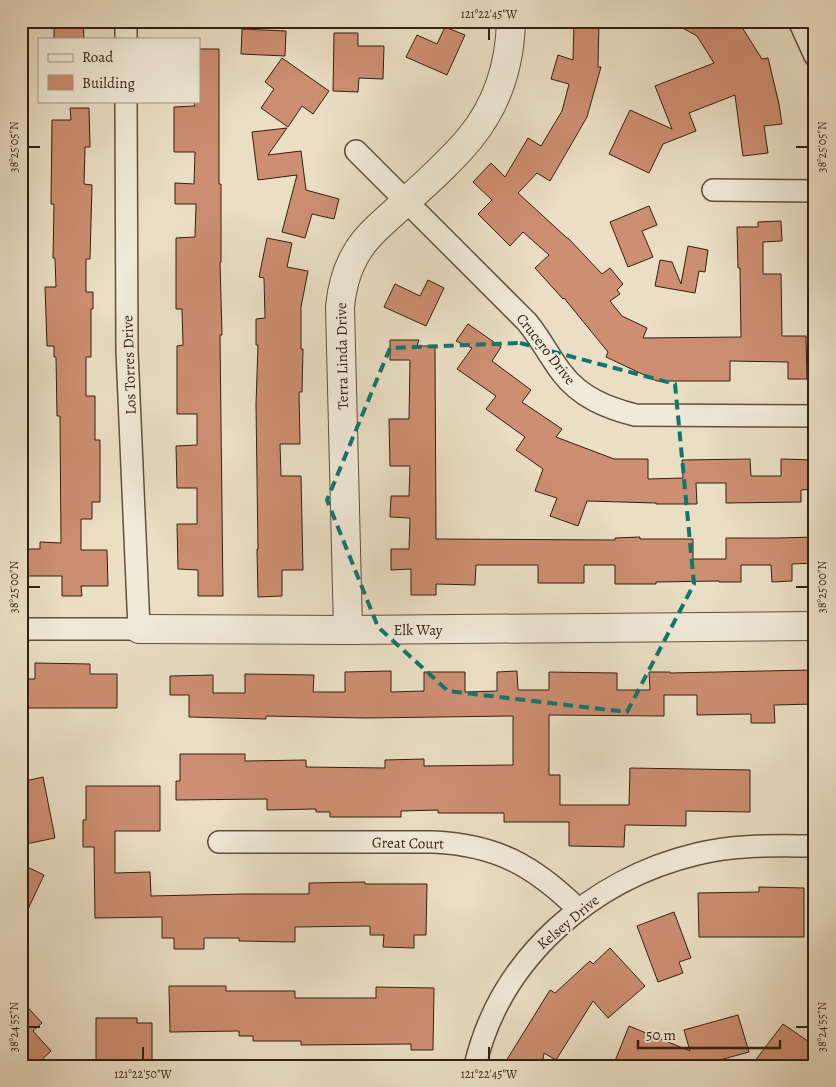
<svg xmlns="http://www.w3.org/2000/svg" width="836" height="1087" viewBox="0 0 836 1087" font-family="Alegreya,serif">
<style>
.building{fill:#cd8e71;stroke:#341f12}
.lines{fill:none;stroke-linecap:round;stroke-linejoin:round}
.minor-casing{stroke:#624f3e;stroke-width:24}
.tertiary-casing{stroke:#624f3e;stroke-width:30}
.minor{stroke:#f1ead9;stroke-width:21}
.tertiary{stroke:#f1ead9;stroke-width:28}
.marked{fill:none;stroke:#0f766e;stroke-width:4;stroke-dasharray:10 6;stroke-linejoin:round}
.ticks{fill:none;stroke:#341f12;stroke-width:2}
.labels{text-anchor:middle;stroke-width:4.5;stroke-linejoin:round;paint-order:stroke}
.street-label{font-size:15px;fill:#341f12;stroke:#f1ead9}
.neatline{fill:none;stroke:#341f12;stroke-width:2}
.ticks-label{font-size:12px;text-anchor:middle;fill:#341f12}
</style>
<rect width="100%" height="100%" fill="#eadfc4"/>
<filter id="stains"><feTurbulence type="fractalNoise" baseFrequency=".004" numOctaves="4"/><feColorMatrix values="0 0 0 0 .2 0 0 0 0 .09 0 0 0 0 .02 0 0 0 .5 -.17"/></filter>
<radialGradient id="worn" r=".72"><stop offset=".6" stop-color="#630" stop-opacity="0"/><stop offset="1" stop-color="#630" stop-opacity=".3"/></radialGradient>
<!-- building -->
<path class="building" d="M54 21H83L84 39H54Z
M574 21H599L598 67H601L587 117 550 181 537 173 518 193 567 238H568L602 274 610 268 623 284 617 290 620 294 610 301 622 316 647 328 643 338 741 337 740 268H738L737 227H758V222L781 221 782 241 763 242V274H781L782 336H806L807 379H788V362L730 361V381H657L606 357 608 352 564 298 563 299 535 268 549 255 523 232 510 246 478 214 492 200 473 182 491 163 505 177 528 138 541 146 562 111 569 84 551 79 558 55 573 60Z
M670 21H738L762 59 768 58 779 104 782 124 764 126 768 153 743 156 735 95 689 113 696 131 663 144 649 173 609 154 630 110 672 129 655 86 714 63 697 36Z
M445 27 465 35 447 75 406 57 417 35 437 44Z
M242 29 286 31 285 56 241 54Z
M334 33H358V46H384L383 79 359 78 358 92 333 91Z
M199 49H219V184H221V262H220L222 335H220L223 596H198V570L178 569 177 524H197V488H177L176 446 197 445V414H177V346L183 345 182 309H176V238L195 237 196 204H175V183L194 184 195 152H174V107L195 106 194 101H199Z
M282 58 329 91 313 114 302 106 288 127 261 108 274 89 265 82Z
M70 108H89L90 147H85L84 184 92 185 90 259H86V292H93V309H91V357H86V396H95V440H100V502H92V519H81V550H107L108 586H81L82 596H62V576H21V549H40V542L61 543 60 416H57L56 357H54V346H47L45 287H56L55 258H53L54 204H51L52 120H71Z
M287 128 268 155 301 151 306 190 339 199 334 219 312 214 305 238 282 232 297 175 258 180 252 132Z
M649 206 657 225 642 231 653 257 628 267 610 222Z
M267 238 292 243 287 267 308 271 301 307V349H303L302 392H299L300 444H280L281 476H301L303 570H282V596L258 597 257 549H258L256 404 258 345H256V319L265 318 264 278 259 277Z
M688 246 708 250 705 272 699 271 695 293 655 286 660 260 672 262 681 284Z
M428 280 444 288 426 326 384 307 395 284 420 296Z
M468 324 501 347 492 361 531 390 522 402 562 429 556 437 614 459H648V479L683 478 682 460 750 459 751 476H781V459L815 460V489L801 490V502L726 503V483H696L697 504H656V503L587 501 578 526 550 516 557 498 535 491 543 469 516 450 525 437 486 409 496 396 457 369 472 348 456 341Z
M390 340H419L417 346H435L436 539 615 540V538L640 537V539H693V559H726V538H778L815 537V563L792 564V581L772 582 771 565H741V582H719V581L656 582V584H615V565H584V583H538V565H476L475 585 436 584V595H411V569L391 570V549H409L410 518 390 517 391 496H409L410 466H390L389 419H409L410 360H390Z
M35 663 90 664V674H117V708H21V679H35Z
M811 670 812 675 815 674V704L774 705 775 723H751V714L697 715V695H664V716L549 715V775H560V805H629L630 768 750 770V812L686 811V826L625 825 624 847 569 846V822H504V813H438V810L401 811V817H330V812H316V809L267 810V799L176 800V781H180V754H245V761L306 760V767L385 768V760L424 759V766L513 765V716L366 718 266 716V719L189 717V695H170V676L213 675V693H245V674L314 675 313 692H345V672L391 671V692L424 691V672H465V692L497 691V672L517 671 518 690H549V672L617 673V690H650L649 672H670V673Z
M43 777 55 838 21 845V782Z
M86 786H160V831H115V873L150 872 151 896 240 894H309V883L365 882V884H427L426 935H414V948L383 947 384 935H370V926L295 927V942L239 941V938H204V949H174V938H162V917L95 918 94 847H83V820H86Z
M21 864 44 875 21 924Z
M759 887 804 888V937H699L698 893 759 892Z
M674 912 691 958 679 962 683 973 658 982 637 926Z
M610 948 645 986 608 1018 593 1001 556 1060 544 1053 542 1066H503L550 990 555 993 590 961 593 964Z
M169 986H226V991H295V998H376V987L434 988 433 1050H411V1044L301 1045V1041H253V1036H239V1031L170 1032Z
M21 1000 42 1023 33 1031 51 1051 35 1066H21Z
M738 1015 749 1052 716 1061 725 1066H613L629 1026 690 1051 684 1030Z
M96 1018H137V1023H152V1065L96 1066Z
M783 1024 815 1046V1066H751Z"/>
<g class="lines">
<defs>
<path id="minor" d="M126 21V39
M799 21 815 56
M356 151 527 322C541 339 549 356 562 373 580 397 607 408 635 415L815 416
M713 190 815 191
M21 629H139L127 351 126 101
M219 842H434C497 845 534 866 578 909
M475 1066C500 958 592 879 697 854 736 844 776 846 815 846"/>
<path id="tertiary" d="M139 629 348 630 815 626
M348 630 340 307C342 286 347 267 359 249 367 236 379 226 390 216 417 191 447 166 470 138 497 105 510 64 511 21"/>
</defs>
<!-- minor casing -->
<use href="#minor" class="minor-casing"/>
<!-- tertiary casing -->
<use href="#tertiary" class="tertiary-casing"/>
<!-- minor -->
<use href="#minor" class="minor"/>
<!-- tertiary -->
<use href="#tertiary" class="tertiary"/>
</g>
<!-- marked area -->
<path class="marked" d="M520 343 675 384 694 584 627 712 448 691 378 627 327 500 390 348Z"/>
<!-- ticks -->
<path class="ticks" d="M489 28V40M28 147H40M796 147H808M28 587H40M796 587H808M28 1027H40M796 1027H808M143 1047V1060M489 1047V1060"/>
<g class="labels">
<!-- street labels -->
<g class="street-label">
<text transform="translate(546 349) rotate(52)" y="5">Crucero Drive</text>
<text transform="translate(342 356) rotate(-91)" y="5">Terra Linda Drive</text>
<text transform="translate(129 365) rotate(-92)" y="5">Los Torres Drive</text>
<text x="418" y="635">Elk Way</text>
<text transform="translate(408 843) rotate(1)" y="5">Great Court</text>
<text transform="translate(568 922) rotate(-40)" y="5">Kelsey Drive</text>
</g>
</g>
<!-- margin -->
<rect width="836" height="1087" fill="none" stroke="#eadfc4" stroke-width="55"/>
<!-- legend -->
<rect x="38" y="38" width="162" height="65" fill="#f1ead9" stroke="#a59989"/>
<rect x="48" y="54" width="25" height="8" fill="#f1ead9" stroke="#a59989"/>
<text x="82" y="62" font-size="15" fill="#341f12">Road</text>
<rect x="48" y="75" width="25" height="15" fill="#cd8e71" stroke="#a59989"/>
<text x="82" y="88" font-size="15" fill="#341f12">Building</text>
<!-- scale -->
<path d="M638 1040v8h142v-8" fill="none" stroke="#341f12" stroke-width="2.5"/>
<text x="646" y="1040" font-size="15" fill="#341f12" stroke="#f1ead9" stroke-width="4" paint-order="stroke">50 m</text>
<rect x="28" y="28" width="780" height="1032" class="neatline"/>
<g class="ticks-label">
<text x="489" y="18">121°22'45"W</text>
<text transform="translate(14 147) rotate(-90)" y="4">38°25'05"N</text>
<text transform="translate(822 147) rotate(-90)" y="4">38°25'05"N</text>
<text transform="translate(14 587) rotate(-90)" y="4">38°25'00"N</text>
<text transform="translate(822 587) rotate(-90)" y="4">38°25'00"N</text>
<text transform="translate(14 1027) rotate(-90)" y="4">38°24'55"N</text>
<text transform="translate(822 1027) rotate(-90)" y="4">38°24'55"N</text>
<text x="143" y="1078">121°22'50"W</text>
<text x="489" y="1078">121°22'45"W</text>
</g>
<rect width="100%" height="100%" filter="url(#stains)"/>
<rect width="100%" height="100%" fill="url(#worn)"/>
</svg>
